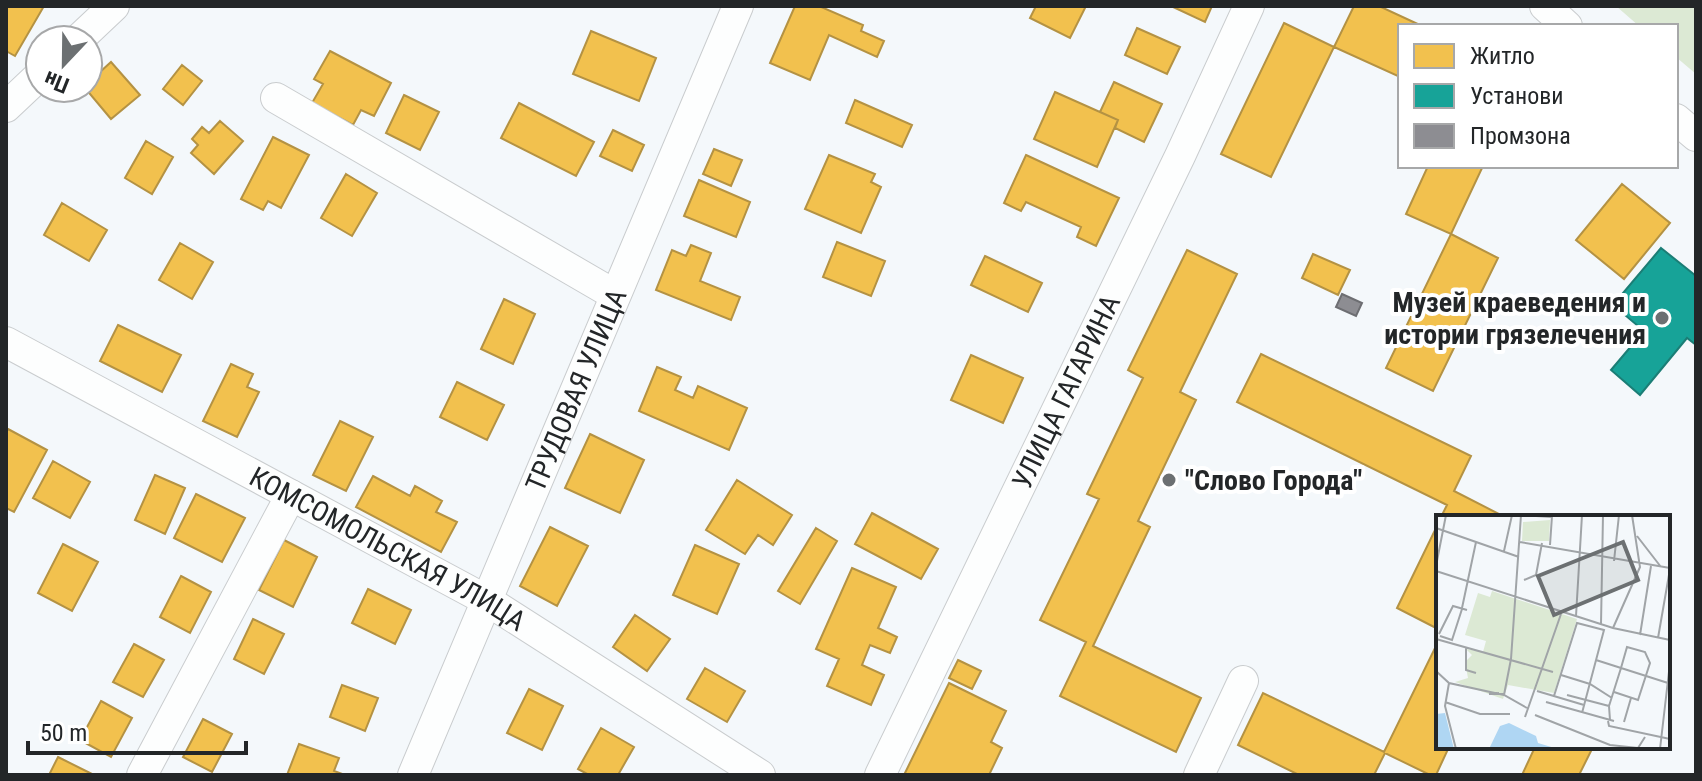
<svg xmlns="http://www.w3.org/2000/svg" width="1702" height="781" viewBox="0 0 1702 781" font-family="'Roboto Condensed',sans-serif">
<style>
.green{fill:#dce9d4}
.homes{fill:#f2c14e;stroke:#b49243;stroke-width:2}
.public{fill:#17a398;stroke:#1b7e76;stroke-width:2}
.industry{fill:#8d8d92;stroke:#6d6e72;stroke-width:2}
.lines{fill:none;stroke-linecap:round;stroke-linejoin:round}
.minor-casing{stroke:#c9ccce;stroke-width:32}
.minor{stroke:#fdfefe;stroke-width:30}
.poi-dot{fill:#6c7072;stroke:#fff;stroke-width:3}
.labels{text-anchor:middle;stroke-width:8;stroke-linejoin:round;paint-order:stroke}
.poi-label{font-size:28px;font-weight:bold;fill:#232628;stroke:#fff;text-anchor:end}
.street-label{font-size:28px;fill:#232628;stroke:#fff}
.inset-road{fill:none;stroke:#a0a4a7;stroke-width:2}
.view{fill:#6c7072;fill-opacity:0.15;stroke:#6c7072;stroke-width:4}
.inset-edge{fill:none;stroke:#232628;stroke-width:4}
</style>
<rect width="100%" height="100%" fill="#f4f8fb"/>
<!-- green -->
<path class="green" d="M1616 6H1696V74L1676 57V26H1639Z"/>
<!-- homes -->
<path class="homes" d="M6 6H44L15 56 6 51Z
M795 6H819L863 25 861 31 884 41 877 57 829 35 810 80 770 63Z
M1036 6H1086L1070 38 1030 18Z
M1171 6H1212L1205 22Z
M1354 6H1379L1422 26H1400V77L1334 47Z
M1284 23 1334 47 1271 177 1221 154Z
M1137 28 1180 47 1167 74 1125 55Z
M591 31 656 58 639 101 573 74Z
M330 51 391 83 374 116 361 110 353 125 312 103 323 84 314 79Z
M111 62 140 95 111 119 85 88H88V83Z
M182 65 202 81 183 105 163 89Z
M1114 82 1162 104 1144 142 1115 128 1118 120 1100 112Z
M1055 92 1118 120 1097 167 1034 139Z
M404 95 439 112 420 150 386 133Z
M855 100 912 125 902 147 846 123Z
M519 103 594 142 576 176 501 138Z
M220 121 243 141 214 174 191 153 198 145 192 139 202 127 209 133Z
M613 130 644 145 632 171 600 156Z
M273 137 309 155 281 208 268 201 263 210 241 199Z
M146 141 173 157 152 194 125 178Z
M714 149 742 160 731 186 703 174Z
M829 155 875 174 871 182 881 187 861 233 805 209Z
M1026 155 1119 198 1096 246 1077 237 1081 227 1026 202 1021 211 1004 203Z
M1428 166H1483L1451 234 1406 214Z
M346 174 377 193 352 236 321 218Z
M699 180 750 202 736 237 684 216Z
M1622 184 1670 223 1624 279 1576 240Z
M62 203 107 230 89 261 44 235Z
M1451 234 1498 258 1433 391 1386 368Z
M837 242 885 261 871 296 823 277Z
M180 243 213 262 192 299 159 280Z
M691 245 711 253 700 281 740 297 731 320 656 290 672 250 686 256Z
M1187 250 1237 274 1180 392 1196 400 1138 521 1150 527 1093 646 1201 698 1176 752 1060 696 1086 642 1040 620 1099 499 1087 494 1143 378 1128 370Z
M1313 254 1350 270 1338 295 1302 278Z
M985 256 1042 283 1028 312 971 285Z
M504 299 535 314 513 364 481 349Z
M118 325 181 355 162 392 100 361Z
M1261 354 1471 456 1454 491 1499 514 1498 517H1441L1447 505 1237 402Z
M971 355 1023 378 1003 423 951 400Z
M231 364 253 374 247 387 259 392 237 437 203 421Z
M657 367 681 377 675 390 693 398 698 386 747 408 729 450 639 411Z
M457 382 504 405 487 440 440 417Z
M340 421 373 437 346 491 313 475Z
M8 429 47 450 14 512 6 508V433Z
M590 434 644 460 620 513 565 488Z
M53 461 90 482 70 518 33 498Z
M155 475 185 488 165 534 135 520Z
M373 476 410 496 415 486 442 501 436 512 457 522 441 552 356 507Z
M737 480 792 515 773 545 758 535 745 554 706 530Z
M196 494 245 518 222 562 174 538Z
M872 513 938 549 921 579 855 544Z
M1438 524V629L1397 608Z
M550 527 588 546 557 606 520 586Z
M816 528 837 541 800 604 778 591Z
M284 540 317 557 293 607 259 590Z
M63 544 98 562 72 611 38 593Z
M695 545 739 564 717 614 673 595Z
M852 568 896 587 878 628 897 637 890 653 870 645 862 665 884 675 871 705 827 686 839 659 816 649Z
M181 576 211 592 190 633 160 617Z
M368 589 411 610 395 644 352 623Z
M635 615 670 639 647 671 613 647Z
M253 619 284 634 264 674 234 659Z
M1438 642V747H1449L1436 775H1430L1385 753 1374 775H1299L1238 745 1263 693 1384 752Z
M134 644 164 660 143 697 113 682Z
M958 660 981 671 972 689 949 678Z
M705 668 745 691 727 722 687 699Z
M949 683 1006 711 991 742 1002 748 989 775H904Z
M342 685 378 698 365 731 330 717Z
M529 689 563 706 542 750 507 733Z
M101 701 132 718 111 757 80 740Z
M203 719 232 734 212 772 183 757Z
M601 728 634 747 618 775H589L578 769Z
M299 744 339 758 334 771 345 775H287Z
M1535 747H1593L1579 775H1522Z
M58 757 94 775H49Z"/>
<!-- public -->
<path class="public" d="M1661 248 1696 276V345L1687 338 1640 395 1611 370 1644 331 1613 305Z"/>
<!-- industry -->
<path class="industry" d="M1342 294 1362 303 1356 316 1336 307Z"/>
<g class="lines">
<defs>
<g id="minor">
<path d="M1545 6 1567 26"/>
<path d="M78 40 114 6"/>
<path d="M276 98 615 295"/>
<path d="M6 107 40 75"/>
<path d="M1676 119 1696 136"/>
<path id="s1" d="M6 342 488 601 760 775"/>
<path d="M142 775 291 495"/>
<path id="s2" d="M413 775 738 6"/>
<path id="s3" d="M880 775 1180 156 1249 6"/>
<path d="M1199 775 1243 681"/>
</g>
</defs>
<!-- minor casing -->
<use href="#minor" class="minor-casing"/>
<!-- minor -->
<use href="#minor" class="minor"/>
</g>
<!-- markers -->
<g class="poi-dot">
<circle cx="1662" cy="318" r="8"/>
<circle cx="1169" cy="480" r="8"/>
</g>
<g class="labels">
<!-- poi labels -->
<g class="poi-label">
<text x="1646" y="312">Музей краеведения и<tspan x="1646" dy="32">истории грязелечения</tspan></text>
<text x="1185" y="490" text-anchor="start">"Слово Города"</text>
</g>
<!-- street labels -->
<g class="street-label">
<text dy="10" stroke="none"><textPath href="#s2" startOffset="418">ТРУДОВАЯ УЛИЦА</textPath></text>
<text dy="10" stroke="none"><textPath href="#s3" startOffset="426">УЛИЦА ГАГАРИНА</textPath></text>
<text dy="10" stroke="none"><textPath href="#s1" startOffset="434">КОМСОМОЛЬСКАЯ УЛИЦА</textPath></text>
</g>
</g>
<!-- overview -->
<g transform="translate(1436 515)">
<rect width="234" height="234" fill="#f4f8fb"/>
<path d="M114 5 113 26H86L87 7ZM56 76 141 104 118 178 72 170 67 184 19 167 32 163 29 147 36 140 30 134 47 137 50 126 29 120 42 78 54 82Z" fill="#dce9d4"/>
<path d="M9 198 18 234H0V199ZM73 208 100 221 102 228 122 234H53L64 211Z" fill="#afd6f3"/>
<path class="inset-road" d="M86 0 116 2M0 13 83 42M201 21 225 52M84 27 234 53M114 30 116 1M68 36 76 0M178 46 183 0M0 51 10 0M0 56 177 113 234 125M88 65 100 60 106 28M26 93 40 27M140 101 146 0M165 109 167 0M177 113 204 52 196 0M3 119 17 91 31 95M204 120 215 51M4 121 16 125 26 94M222 123 234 54M0 124 117 157M30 132V155L40 158M160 145 232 168M0 156 13 168 68 180 91 193M125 160 154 169 176 183M13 168 9 191 20 234M101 176 148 190M63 178 53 179H68M68 180 75 144 85 0M131 180 173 191M118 181 141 108 168 115 146 198M9 187 44 199H74M110 187 178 206M99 200 174 230 202 233 209 222M89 202 125 99M174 205 173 191 185 153 191 132 209 137 214 148 202 185 178 177M172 206 173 211 234 224M188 207 195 183M224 234 234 148"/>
<path class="view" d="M187 27 202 65 118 100 102 61Z"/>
<rect width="234" height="234" class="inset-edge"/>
</g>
<!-- border -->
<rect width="1702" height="781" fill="none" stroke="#232628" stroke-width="16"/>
<!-- legend -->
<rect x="1398" y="24" width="280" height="144" fill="#ffffff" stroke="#a7a8a9" stroke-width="2"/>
<rect x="1414" y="44" width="40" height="24" fill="#f2c14e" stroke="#a7a8a9" stroke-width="2"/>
<text x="1470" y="64" font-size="24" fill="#232628">Житло</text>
<rect x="1414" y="84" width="40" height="24" fill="#17a398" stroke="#a7a8a9" stroke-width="2"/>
<text x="1470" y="104" font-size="24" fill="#232628">Установи</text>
<rect x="1414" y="124" width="40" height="24" fill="#8d8d92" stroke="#a7a8a9" stroke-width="2"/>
<text x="1470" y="144" font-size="24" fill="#232628">Промзона</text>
<!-- north arrow -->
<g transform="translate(64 64) rotate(202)"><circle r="38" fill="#ffffff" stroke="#a7a8a9" stroke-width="2"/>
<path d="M0-6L14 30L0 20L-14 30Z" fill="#6c7072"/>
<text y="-12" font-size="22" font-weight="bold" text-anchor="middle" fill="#232628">Пн</text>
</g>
<!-- scale -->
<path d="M28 741v12h218v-12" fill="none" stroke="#232628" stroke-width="4"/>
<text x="40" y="741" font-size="24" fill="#232628" stroke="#ffffff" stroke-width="6" paint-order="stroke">50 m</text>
</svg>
